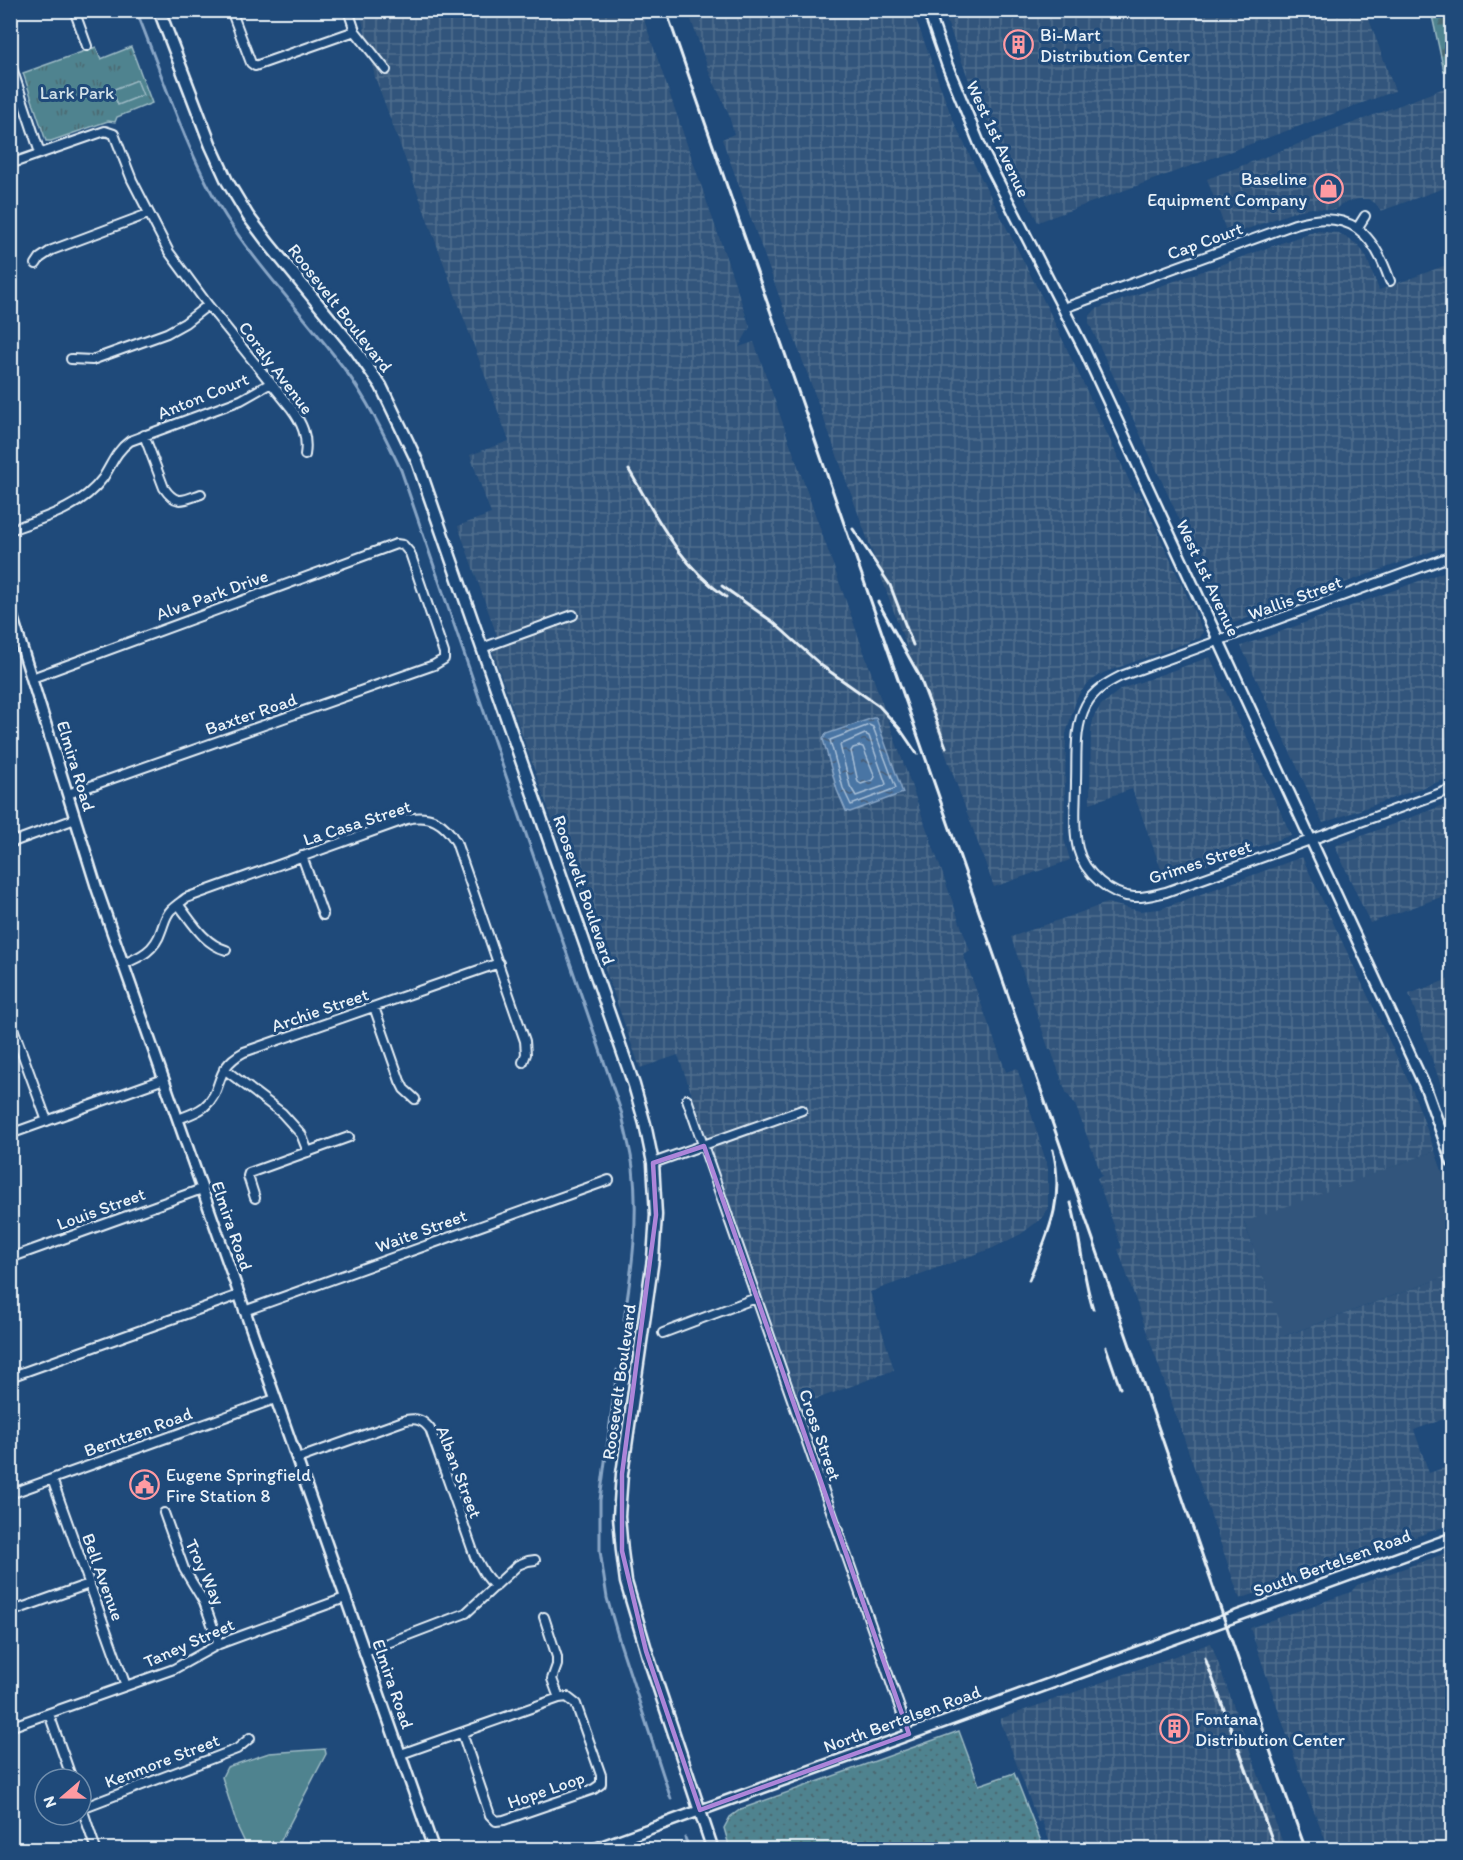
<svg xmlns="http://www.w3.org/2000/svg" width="1463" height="1860" viewBox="0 0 1463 1860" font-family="Itim,sans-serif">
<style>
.built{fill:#32557b}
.industrial{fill:url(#industrial-grid)}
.grass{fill:url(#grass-dots);stroke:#9cbac4;stroke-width:1.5}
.forest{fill:url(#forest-firs);stroke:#9cbac4;stroke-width:1.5}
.park{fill:url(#park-tufts);stroke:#9cbac4;stroke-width:1.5}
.pitch{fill:#50838f;stroke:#9cbac4;stroke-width:1.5}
.water{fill:url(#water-ripples);stroke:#89a6c6;stroke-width:1.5}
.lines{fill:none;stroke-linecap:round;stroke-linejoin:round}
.shore{stroke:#a8bfd6;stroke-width:1.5}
.stream{stroke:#89a6c6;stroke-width:3}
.minor-casing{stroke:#e8f1f8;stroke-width:12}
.tertiary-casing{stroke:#e8f1f8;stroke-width:14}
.secondary-casing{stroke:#e8f1f8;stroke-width:15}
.minor{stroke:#1f4a7a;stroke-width:8}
.tertiary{stroke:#1f4a7a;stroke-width:9}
.secondary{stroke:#1f4a7a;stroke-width:10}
.rail{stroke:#e8f1f8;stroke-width:3}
.marked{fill:none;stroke:#ac85d9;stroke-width:4.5;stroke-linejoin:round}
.labels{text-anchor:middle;stroke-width:6;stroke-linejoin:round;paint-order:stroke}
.poi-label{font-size:18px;fill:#e8f1f8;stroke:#1f4a7a;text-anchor:start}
.park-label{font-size:18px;fill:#d1e0e8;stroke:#1f4a7a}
.street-label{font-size:18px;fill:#e8f1f8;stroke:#1f4a7a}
</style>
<defs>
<pattern id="industrial-grid" width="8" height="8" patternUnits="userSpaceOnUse" patternTransform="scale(1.5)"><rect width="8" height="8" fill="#32557b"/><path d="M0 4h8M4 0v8" fill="none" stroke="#506e8e"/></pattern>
<pattern id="grass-dots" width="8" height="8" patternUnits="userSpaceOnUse" patternTransform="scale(1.5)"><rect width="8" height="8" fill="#50838f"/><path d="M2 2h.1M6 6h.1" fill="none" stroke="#4c6b73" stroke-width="1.8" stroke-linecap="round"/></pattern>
<pattern id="forest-firs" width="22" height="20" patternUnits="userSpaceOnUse" patternTransform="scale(1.5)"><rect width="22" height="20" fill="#50838f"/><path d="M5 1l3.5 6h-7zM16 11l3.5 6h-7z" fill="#4c6b73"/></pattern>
<pattern id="park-tufts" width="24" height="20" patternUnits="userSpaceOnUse" patternTransform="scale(1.5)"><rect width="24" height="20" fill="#50838f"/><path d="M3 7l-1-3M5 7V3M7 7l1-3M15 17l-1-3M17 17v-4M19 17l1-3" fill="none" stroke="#4c6b73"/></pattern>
<pattern id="water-ripples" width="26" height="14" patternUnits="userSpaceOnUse" patternTransform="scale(1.5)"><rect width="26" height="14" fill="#4974a4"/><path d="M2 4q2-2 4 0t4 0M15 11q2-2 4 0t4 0" fill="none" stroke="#485e77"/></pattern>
</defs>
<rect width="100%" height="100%" fill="#1f4a7a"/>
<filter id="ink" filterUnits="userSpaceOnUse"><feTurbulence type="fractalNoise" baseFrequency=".0167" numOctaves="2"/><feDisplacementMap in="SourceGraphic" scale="12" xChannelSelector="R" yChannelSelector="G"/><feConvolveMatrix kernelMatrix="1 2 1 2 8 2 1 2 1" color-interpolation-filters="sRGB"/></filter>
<g filter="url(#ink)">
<!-- built -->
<path class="built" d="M1435 1151 1452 1199V1274L1284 1336 1244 1221Z"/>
<!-- industrial -->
<path class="industrial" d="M360 11H641L750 327 739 347 754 342 970 951 963 954 1006 1072 1017 1068 1048 1168V1209L1041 1219 1021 1234 993 1248 870 1292 894 1370 801 1405 678 1055 640 1068 492 650 501 647 458 526 491 514 470 455 509 441 375 77Z
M688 11H913L952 118 973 162 1050 313 1135 493 1139 491 1203 631 1200 638 1103 673 1088 683 1077 697 1066 734 1064 839 1070 860 994 887 722 139 734 134 728 112 710 74Z
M943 11H1366L1395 91 1038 222 985 123Z
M1447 87 1452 114V185L1381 211 1375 203 1368 199H1358L1341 204 1335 210 1312 208 1299 210 1228 236 1207 179Z
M1315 231 1339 233 1358 245 1366 256 1379 290 1452 263V544L1228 625 1089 323V317L1096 309Z
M1452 569V777L1323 823 1241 646Z
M1210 657 1291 835 1165 880 1132 789 1090 803 1091 730 1094 716 1101 705 1121 689Z
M1452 802V893L1370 923 1335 846Z
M1302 857 1412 1089 1435 1151 1244 1222 1285 1336 1452 1274V1416L1414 1430 1429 1473 1452 1465V1524L1384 1548 1383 1547 1240 1599 1118 1249 1122 1248 1097 1178 1102 1176 1075 1104 1066 1092 1051 1050H1049L1011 937 1107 903 1140 911 1160 909Z
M1452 978V1116L1409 994Z
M1452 1551V1849H1329L1307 1793 1250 1628 1351 1592 1357 1585Z
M1211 1643 1285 1849H1052L1042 1821 1038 1822 1000 1719Z"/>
<!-- grass -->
<path class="grass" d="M959 1731 979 1785 1014 1773 1044 1849H730L724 1828 730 1817 741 1809Z"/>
<!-- forest -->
<path class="forest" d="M1431 11H1452V68L1444 71Z"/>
<!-- park -->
<path class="park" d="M96 47 101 59 131 47 152 103 117 117 115 122 108 121 51 141H46L23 73Z"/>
<!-- pitch -->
<path class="pitch" d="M137 80 143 95 118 105 112 90Z
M325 1749 326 1754 278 1846 268 1849H248L238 1828 222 1777 227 1767 269 1753Z"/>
<!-- water -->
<path class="water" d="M873 718H876L903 793 850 812 846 811 837 790 823 739 826 734Z"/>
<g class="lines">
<!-- shore -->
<path class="shore" d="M869 725 873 727 896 788 851 805 843 788 830 740Z
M865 734 869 736 886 784 884 786 856 796 850 786 840 745Z
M860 746 863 747 875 777 873 780 861 784 858 782 851 751 853 748Z"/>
<!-- stream -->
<path class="stream" d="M136 10C162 74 184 145 218 204 253 263 302 312 343 367 367 399 384 434 401 470L622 1114C625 1132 631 1150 633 1168 639 1218 632 1270 624 1320
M617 1370 600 1500V1551L607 1598 620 1643 671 1799
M685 1838 690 1850"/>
<defs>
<path id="minor" d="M74 10 87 46
M231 10 251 63 255 66 355 31
M348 10 355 31 386 70
M10 62 40 153
M10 164 105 131 114 134 132 180 169 252 208 305 291 408C302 423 308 436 305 455
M1358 227 1365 216
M36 264 40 258 52 250 148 214
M1064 308 1295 224C1350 208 1373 232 1390 281
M71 359 92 360 167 333 185 323 208 305
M144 435 164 488C176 506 184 500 201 494
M10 530C44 518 81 508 103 478 112 464 116 451 130 441L241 400 271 383
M1452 556 1121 676C1107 683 1094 690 1086 705 1074 728 1077 755 1076 781 1076 803 1073 828 1078 849 1084 873 1111 896 1134 897 1145 898 1156 894 1166 892L1452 789
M482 648 573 615
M32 678 396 544 403 545 410 553 444 653V659L434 665 68 794
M10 843 75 819
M302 856 323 915
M178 904C192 922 204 944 226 950
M123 964C141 957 155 950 161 931 164 924 165 916 171 910 175 906 181 902 186 898L407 819C430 814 444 822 456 842L525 1041 526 1054 523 1062
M374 1007 400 1081 404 1089 415 1099
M10 1020 47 1121
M224 1069 282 1113 301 1134 308 1152
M687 1099 909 1734
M178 1119C186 1116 196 1113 204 1107 225 1090 212 1069 244 1052L499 963
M10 1134 164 1079
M653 1163 802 1110
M255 1198 248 1176 249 1173 349 1137
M10 1258 202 1189
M244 1311 609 1180
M663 1333 756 1298
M10 1377 239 1295
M297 1459 406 1420C417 1418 423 1420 430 1429L475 1557 484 1573 495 1587
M52 1479 126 1686
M10 1494 275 1399
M164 1513 184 1569 204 1602 219 1644
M10 1612 89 1584
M544 1617 557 1657V1665L552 1679 559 1698
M364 1652 466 1613 518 1565 528 1561 535 1560
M49 1714 72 1779
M10 1727 174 1669 219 1644 345 1598
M401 1754 559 1698 567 1697 576 1704 601 1775V1784L594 1789 504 1820 496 1821 490 1815 462 1733
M81 1805 96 1850
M82 1808 237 1749 250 1738"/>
<path id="tertiary" d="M928 10 947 65 982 150 1084 349 1426 1089 1452 1162
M10 609 97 889 434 1850
M591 1850 1452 1538"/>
<path id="secondary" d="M159 10 211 146 227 181 248 216 269 244 355 349 381 386 417 461 634 1085 645 1124 653 1163 656 1215 653 1259 622 1474 619 1516 622 1551 626 1582 648 1656 713 1850"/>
</defs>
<!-- minor casing -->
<use href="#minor" class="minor-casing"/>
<!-- tertiary casing -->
<use href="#tertiary" class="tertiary-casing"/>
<!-- secondary casing -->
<use href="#secondary" class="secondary-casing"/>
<!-- minor -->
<use href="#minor" class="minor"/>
<!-- tertiary -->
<use href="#tertiary" class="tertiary"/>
<!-- secondary -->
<use href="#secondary" class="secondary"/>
<!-- rail -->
<path class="rail" d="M666 10C823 463 980 917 1138 1369 1194 1529 1247 1690 1306 1850
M629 470C658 519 678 563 726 597
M853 529 890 585 913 645
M722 586 773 622 822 666 879 706 900 729 917 754
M878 602 919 675 946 747
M1071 1203C1081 1238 1082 1274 1093 1309
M1029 1280C1048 1233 1065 1202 1053 1150
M1106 1347 1120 1388
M1205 1658 1276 1850"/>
</g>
</g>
<!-- marked area -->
<path class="marked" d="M704 1146 909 1734 700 1810 646 1651 622 1551V1474L656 1215 653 1163Z"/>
<!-- icons -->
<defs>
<symbol id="building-ring" viewBox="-11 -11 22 22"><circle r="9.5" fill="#1f4a7a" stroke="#ff9aa2" stroke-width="1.5"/><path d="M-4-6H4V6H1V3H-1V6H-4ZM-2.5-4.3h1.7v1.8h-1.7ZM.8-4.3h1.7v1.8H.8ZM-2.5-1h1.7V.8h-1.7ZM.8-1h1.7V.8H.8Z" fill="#ff9aa2"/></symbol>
<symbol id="shop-ring" viewBox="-11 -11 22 22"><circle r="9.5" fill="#1f4a7a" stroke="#ff9aa2" stroke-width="1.5"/><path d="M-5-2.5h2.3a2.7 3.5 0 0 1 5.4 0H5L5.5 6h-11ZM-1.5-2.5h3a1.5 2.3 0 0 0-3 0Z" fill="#ff9aa2"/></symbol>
<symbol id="civic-ring" viewBox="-11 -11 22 22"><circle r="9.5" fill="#1f4a7a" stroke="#ff9aa2" stroke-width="1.5"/><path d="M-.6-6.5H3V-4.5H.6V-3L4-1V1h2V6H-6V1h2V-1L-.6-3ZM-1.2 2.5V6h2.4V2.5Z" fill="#ff9aa2"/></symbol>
</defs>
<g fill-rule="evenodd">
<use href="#building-ring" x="1002" y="28" width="33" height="33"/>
<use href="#shop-ring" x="1312" y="172" width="33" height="33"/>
<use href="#civic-ring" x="128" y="1468" width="33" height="33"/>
<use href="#building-ring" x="1158" y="1712" width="33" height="33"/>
</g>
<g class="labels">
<!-- poi labels -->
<g class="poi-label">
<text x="1040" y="41">Bi-Mart<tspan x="1040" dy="21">Distribution Center</tspan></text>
<text x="1307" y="185" text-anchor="end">Baseline<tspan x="1307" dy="21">Equipment Company</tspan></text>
<text x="166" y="1481">Eugene Springfield<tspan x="166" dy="21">Fire Station 8</tspan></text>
<text x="1195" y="1725">Fontana<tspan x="1195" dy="21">Distribution Center</tspan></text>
</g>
<!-- park labels -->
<g class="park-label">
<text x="77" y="99">Lark Park</text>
</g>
<!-- street labels -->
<g class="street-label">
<text transform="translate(998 139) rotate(65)" y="6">West 1st Avenue</text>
<text transform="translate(1205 241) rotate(-20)" y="6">Cap Court</text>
<text transform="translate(340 308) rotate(52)" y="6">Roosevelt Boulevard</text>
<text transform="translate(276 368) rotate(53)" y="6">Coraly Avenue</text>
<text transform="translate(203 396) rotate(-22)" y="6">Anton Court</text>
<text transform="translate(1208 578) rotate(65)" y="6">West 1st Avenue</text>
<text transform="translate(212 595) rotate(-20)" y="6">Alva Park Drive</text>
<text transform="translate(1295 598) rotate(-20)" y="6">Wallis Street</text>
<text transform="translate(251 714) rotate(-19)" y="6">Baxter Road</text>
<text transform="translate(76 766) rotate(73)" y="6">Elmira Road</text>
<text transform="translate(357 823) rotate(-18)" y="6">La Casa Street</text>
<text transform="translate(1200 862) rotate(-18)" y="6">Grimes Street</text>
<text transform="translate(584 890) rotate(71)" y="6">Roosevelt Boulevard</text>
<text transform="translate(320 1010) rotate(-19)" y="6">Archie Street</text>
<text transform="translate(101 1209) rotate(-20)" y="6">Louis Street</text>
<text transform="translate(232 1226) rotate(71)" y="6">Elmira Road</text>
<text transform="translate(421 1231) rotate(-20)" y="6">Waite Street</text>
<text transform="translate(619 1382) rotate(-82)" y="6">Roosevelt Boulevard</text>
<text transform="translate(138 1432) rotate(-20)" y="6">Berntzen Road</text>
<text transform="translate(820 1435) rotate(71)" y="6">Cross Street</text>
<text transform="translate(459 1472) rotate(69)" y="6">Alban Street</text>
<text transform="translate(1332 1563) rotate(-20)" y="6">South Bertelsen Road</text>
<text transform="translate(205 1572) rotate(65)" y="6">Troy Way</text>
<text transform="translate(103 1577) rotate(70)" y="6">Bell Avenue</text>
<text transform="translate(189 1643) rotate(-24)" y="6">Taney Street</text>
<text transform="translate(393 1684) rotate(71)" y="6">Elmira Road</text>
<text transform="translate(902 1719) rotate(-20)" y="6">North Bertelsen Road</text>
<text transform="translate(162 1761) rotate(-21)" y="6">Kenmore Street</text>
<text transform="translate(546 1790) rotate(-19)" y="6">Hope Loop</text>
</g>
</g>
<!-- margin -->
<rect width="1463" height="1860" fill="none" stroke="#1f4a7a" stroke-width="36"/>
<rect x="18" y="18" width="1427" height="1824" fill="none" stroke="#e8f1f8" stroke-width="2" filter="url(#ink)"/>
<!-- north arrow -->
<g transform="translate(63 1797) rotate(250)"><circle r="28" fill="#1f4a7a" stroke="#6f8dac" stroke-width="1.5"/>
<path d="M0-4.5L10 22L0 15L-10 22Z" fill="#ff9aa2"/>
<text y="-9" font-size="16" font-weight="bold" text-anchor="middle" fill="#e8f1f8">N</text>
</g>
</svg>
